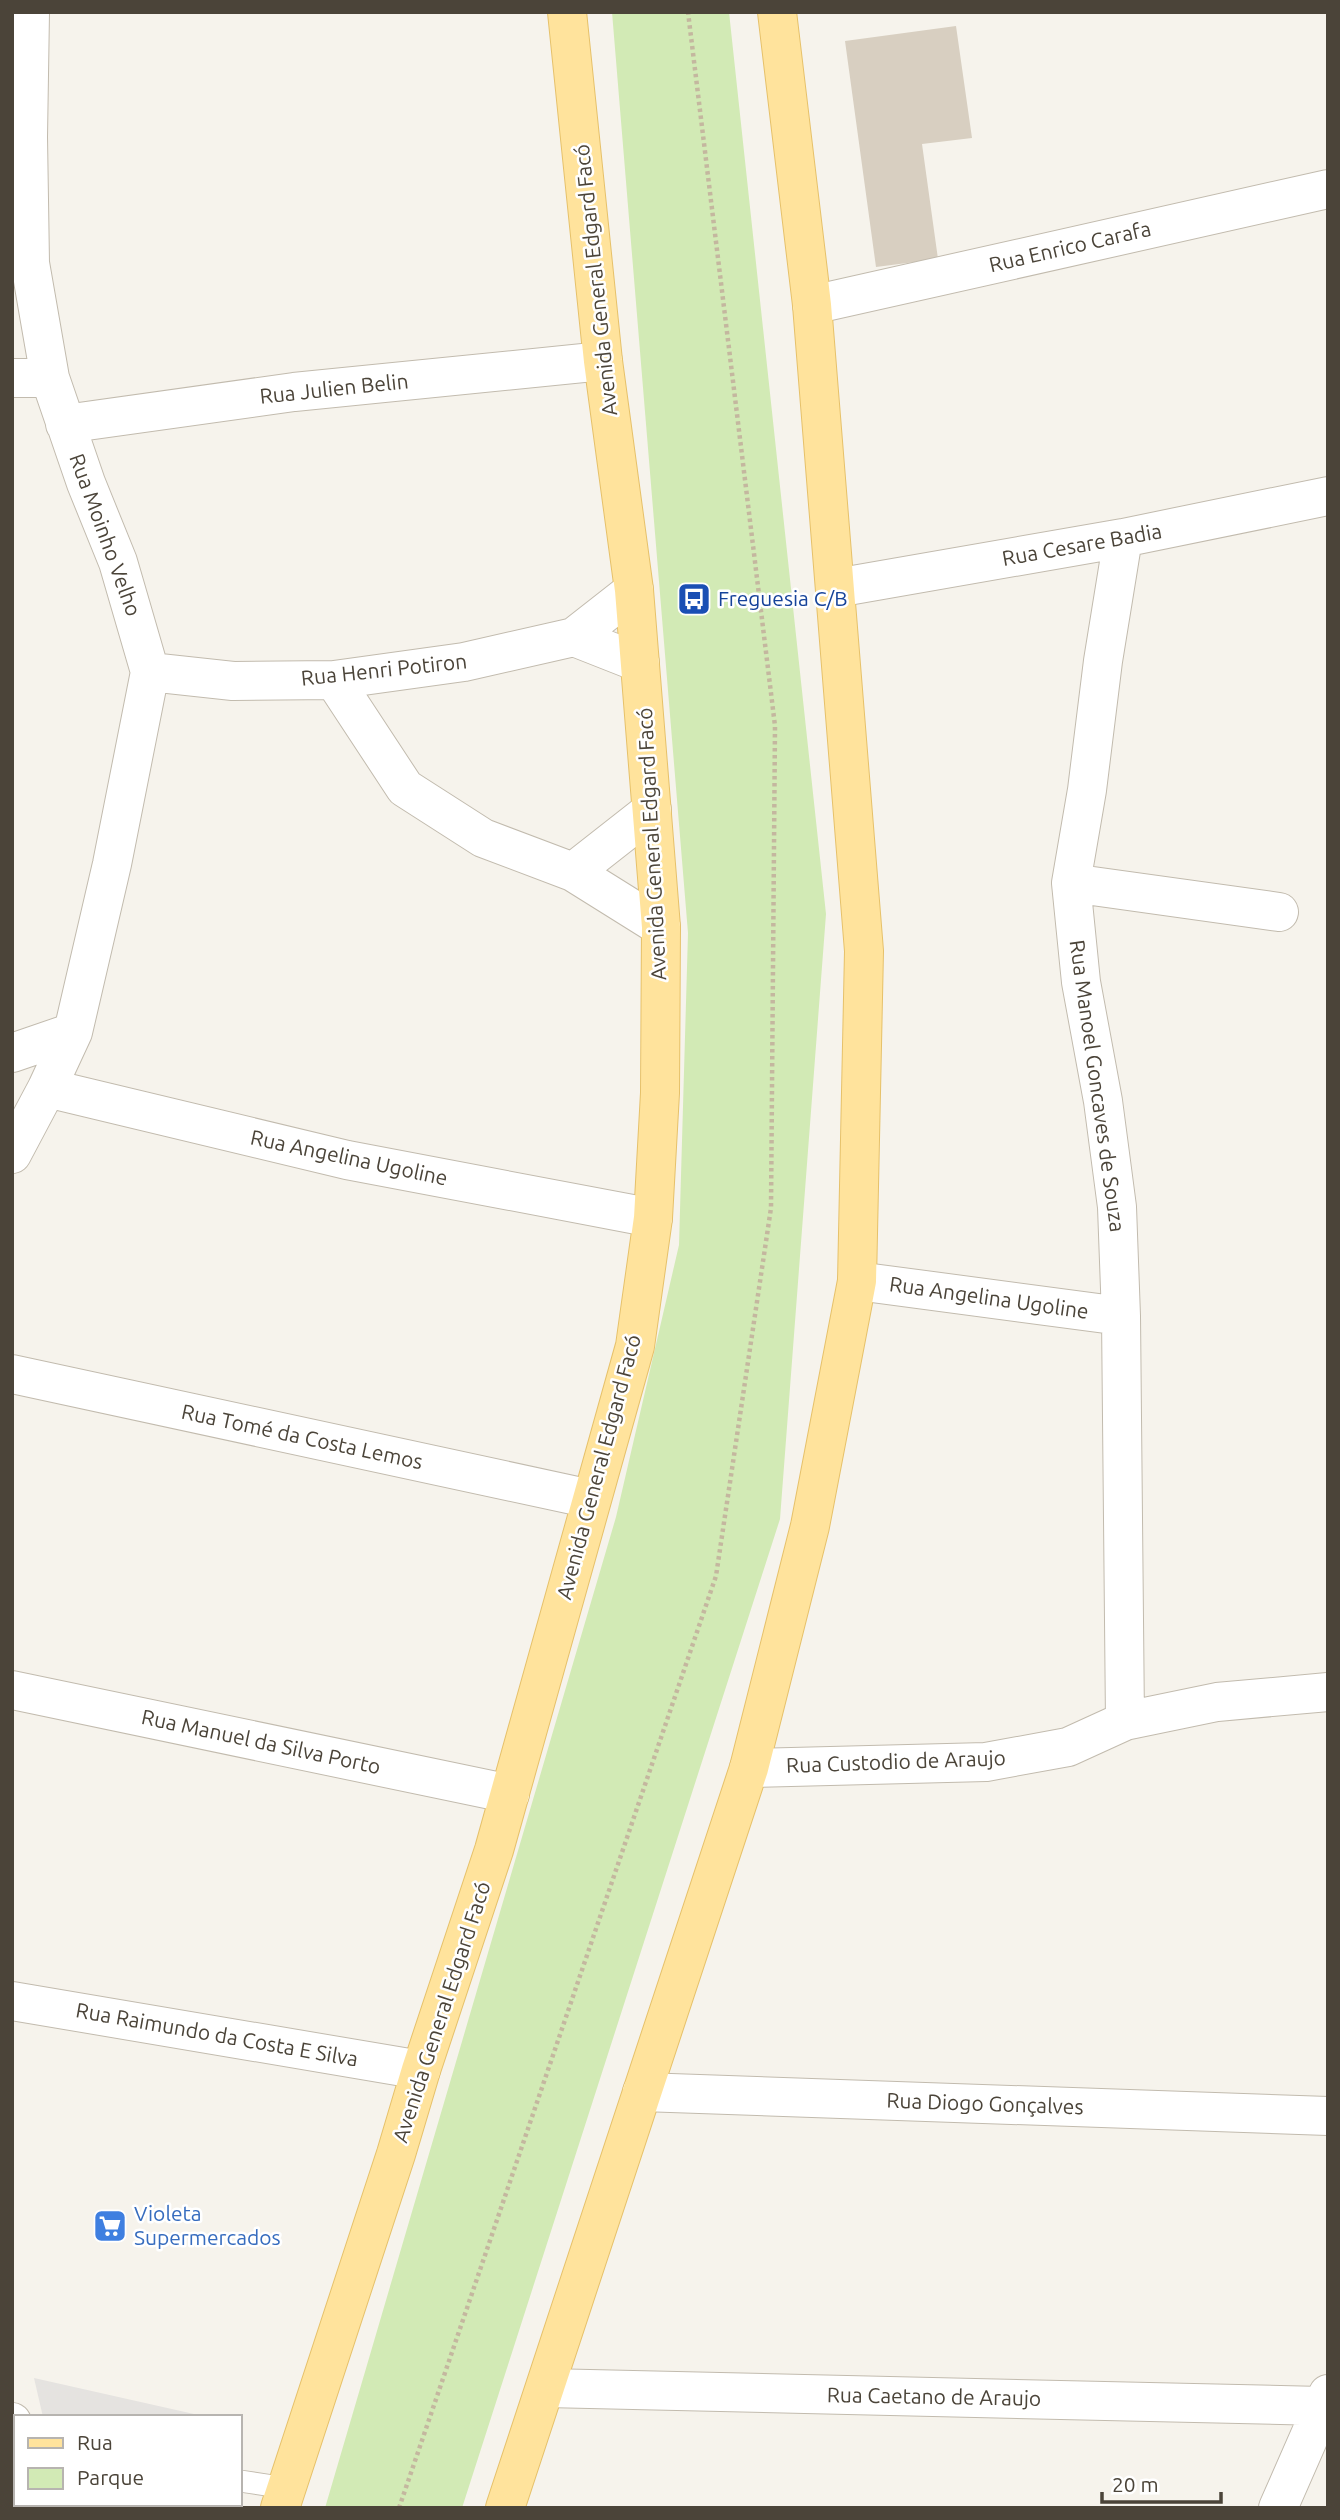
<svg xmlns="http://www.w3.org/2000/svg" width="1340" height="2520" viewBox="0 0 1340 2520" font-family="Ubuntu,sans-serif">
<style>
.green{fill:#d2eab5}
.parking{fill:#e5e3e0}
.building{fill:#d8cfc1}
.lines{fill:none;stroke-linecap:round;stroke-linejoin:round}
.service-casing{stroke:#c2bbae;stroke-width:23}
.minor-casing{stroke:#c2bbae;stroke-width:40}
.primary-casing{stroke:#e6c16a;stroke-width:40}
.path{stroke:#c4b79f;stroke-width:4.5;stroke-dasharray:3.5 3.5;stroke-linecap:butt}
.service{stroke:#fff;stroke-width:21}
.minor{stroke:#fff;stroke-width:38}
.primary{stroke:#ffe39c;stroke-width:38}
.labels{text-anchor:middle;stroke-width:5;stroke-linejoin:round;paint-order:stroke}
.street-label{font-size:21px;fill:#4b4439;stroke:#fff}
.transit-label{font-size:21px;fill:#164399;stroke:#fff;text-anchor:start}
.shop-label{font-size:21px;fill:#366cbe;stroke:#fff;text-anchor:start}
</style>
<rect width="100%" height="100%" fill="#f6f3ec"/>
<!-- green -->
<path class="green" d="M612 12H729L826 914 780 1519 462 2508H325L616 1517 679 1245 688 933Z"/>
<!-- parking -->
<path class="parking" d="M34 2378 194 2414 201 2417H43Z
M64 2504H212L211 2508H65Z"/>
<!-- building -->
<path class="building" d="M956 26 972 138 922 144 938 259 876 267 845 41Z"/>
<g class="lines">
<defs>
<path id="service" d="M240 2481 286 2488
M117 2508V2504"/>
<path id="minor" d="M812 305 1328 189
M12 378H50
M65 424 294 392 603 361
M1123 538 1103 661 1087 790 1071 883 1081 982 1103 1101 1117 1207 1121 1316 1125 1721
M836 588 1123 538 1328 496
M574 637 640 663
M150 672 233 681 334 680 464 662 574 637 634 590
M334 680 405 788 483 838 573 872 661 927
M573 872 652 810
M1071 883 1279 912
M12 1053 73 1032
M47 1088 347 1160 653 1218
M12 1154 47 1088 73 1032 112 864 150 672 118 562 86 483 50 378 30 263 28 137 30 12
M857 1281 1121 1316
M12 1374 591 1499
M12 1690 510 1794
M749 1768 986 1762 1068 1747 1125 1721 1217 1702 1328 1692
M12 2001 421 2070
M642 2092 1328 2116
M546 2388 1322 2406
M12 2422 16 2436
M33 2504 34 2508
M1278 2508 1328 2394"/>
<path id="primary" d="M280 2508 396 2154 421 2070 494 1850 635 1346 653 1218 660 1093 661 927 634 590 603 361 567 12
M505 2508 749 1768 810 1526 857 1281 864 951 812 305 777 12"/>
</defs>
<!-- service casing -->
<use href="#service" class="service-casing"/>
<!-- minor casing -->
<use href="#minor" class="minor-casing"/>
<!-- primary casing -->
<use href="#primary" class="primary-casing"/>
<!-- path -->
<path class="path" d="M399 2508 716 1576 771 1208 775 726 688 12"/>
<!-- service -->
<use href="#service" class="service"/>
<!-- minor -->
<use href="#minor" class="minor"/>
<!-- primary -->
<use href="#primary" class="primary"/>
</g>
<!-- icons -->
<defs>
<symbol id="bus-square" viewBox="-11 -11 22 22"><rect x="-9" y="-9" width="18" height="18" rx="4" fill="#1a4fb4" stroke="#fff"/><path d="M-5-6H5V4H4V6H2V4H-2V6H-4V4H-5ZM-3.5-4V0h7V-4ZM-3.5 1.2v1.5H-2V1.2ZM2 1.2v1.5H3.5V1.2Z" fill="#fff"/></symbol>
<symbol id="supermarket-square" viewBox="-11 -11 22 22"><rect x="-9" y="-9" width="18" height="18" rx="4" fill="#3f7fe0" stroke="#fff"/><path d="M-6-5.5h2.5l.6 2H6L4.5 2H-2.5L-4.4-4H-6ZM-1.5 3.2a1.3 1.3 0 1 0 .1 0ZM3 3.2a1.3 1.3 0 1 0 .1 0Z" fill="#fff"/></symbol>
</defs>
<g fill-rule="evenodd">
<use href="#bus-square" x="675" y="580" width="38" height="38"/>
<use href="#supermarket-square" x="91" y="2207" width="38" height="38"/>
</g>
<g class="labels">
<!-- street labels -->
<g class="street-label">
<text transform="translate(1070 247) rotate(-13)" y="7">Rua Enrico Carafa</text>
<text transform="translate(596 280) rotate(-96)" y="7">Avenida General Edgard Facó</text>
<text transform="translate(334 389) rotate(-6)" y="7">Rua Julien Belin</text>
<text transform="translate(105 535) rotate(70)" y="7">Rua Moinho Velho</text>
<text transform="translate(1082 545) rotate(-10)" y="7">Rua Cesare Badia</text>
<text transform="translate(384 670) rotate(-6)" y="7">Rua Henri Potiron</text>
<text transform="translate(652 844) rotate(-93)" y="7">Avenida General Edgard Facó</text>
<text transform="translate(1097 1086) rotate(82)" y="7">Rua Manoel Goncaves de Souza</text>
<text transform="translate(349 1158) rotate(12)" y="7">Rua Angelina Ugoline</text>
<text transform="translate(989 1298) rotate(8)" y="7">Rua Angelina Ugoline</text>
<text transform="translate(302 1437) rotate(12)" y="7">Rua Tomé da Costa Lemos</text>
<text transform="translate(599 1467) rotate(-75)" y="7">Avenida General Edgard Facó</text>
<text transform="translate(261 1742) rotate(12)" y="7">Rua Manuel da Silva Porto</text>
<text transform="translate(896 1762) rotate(-2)" y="7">Rua Custodio de Araujo</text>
<text transform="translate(442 2012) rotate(-72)" y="7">Avenida General Edgard Facó</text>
<text transform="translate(217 2035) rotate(10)" y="7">Rua Raimundo da Costa E Silva</text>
<text transform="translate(985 2104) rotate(2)" y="7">Rua Diogo Gonçalves</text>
<text transform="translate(934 2397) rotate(1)" y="7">Rua Caetano de Araujo</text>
</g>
<!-- transit labels -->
<g class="transit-label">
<text x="718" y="606">Freguesia C/B</text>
</g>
<!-- shop labels -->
<g class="shop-label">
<text x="134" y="2221">Violeta<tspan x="134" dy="24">Supermercados</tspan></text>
</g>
</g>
<!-- border -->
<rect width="1340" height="2520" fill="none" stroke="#4b4439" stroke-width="28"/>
<!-- legend -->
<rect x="14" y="2415" width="228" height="91" fill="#ffffff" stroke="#b7b4b0" stroke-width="2"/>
<rect x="28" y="2438" width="35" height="10" fill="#ffe39c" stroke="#b7b4b0" stroke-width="2"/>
<text x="77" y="2450" font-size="21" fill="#4b4439">Rua</text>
<rect x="28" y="2468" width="35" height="21" fill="#d2eab5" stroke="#b7b4b0" stroke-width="2"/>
<text x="77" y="2485" font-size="21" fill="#4b4439">Parque</text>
<!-- scale -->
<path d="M1102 2492v10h119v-10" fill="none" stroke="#4b4439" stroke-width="3.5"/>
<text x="1112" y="2492" font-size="21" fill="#4b4439" stroke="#ffffff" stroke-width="5" paint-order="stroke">20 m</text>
</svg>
